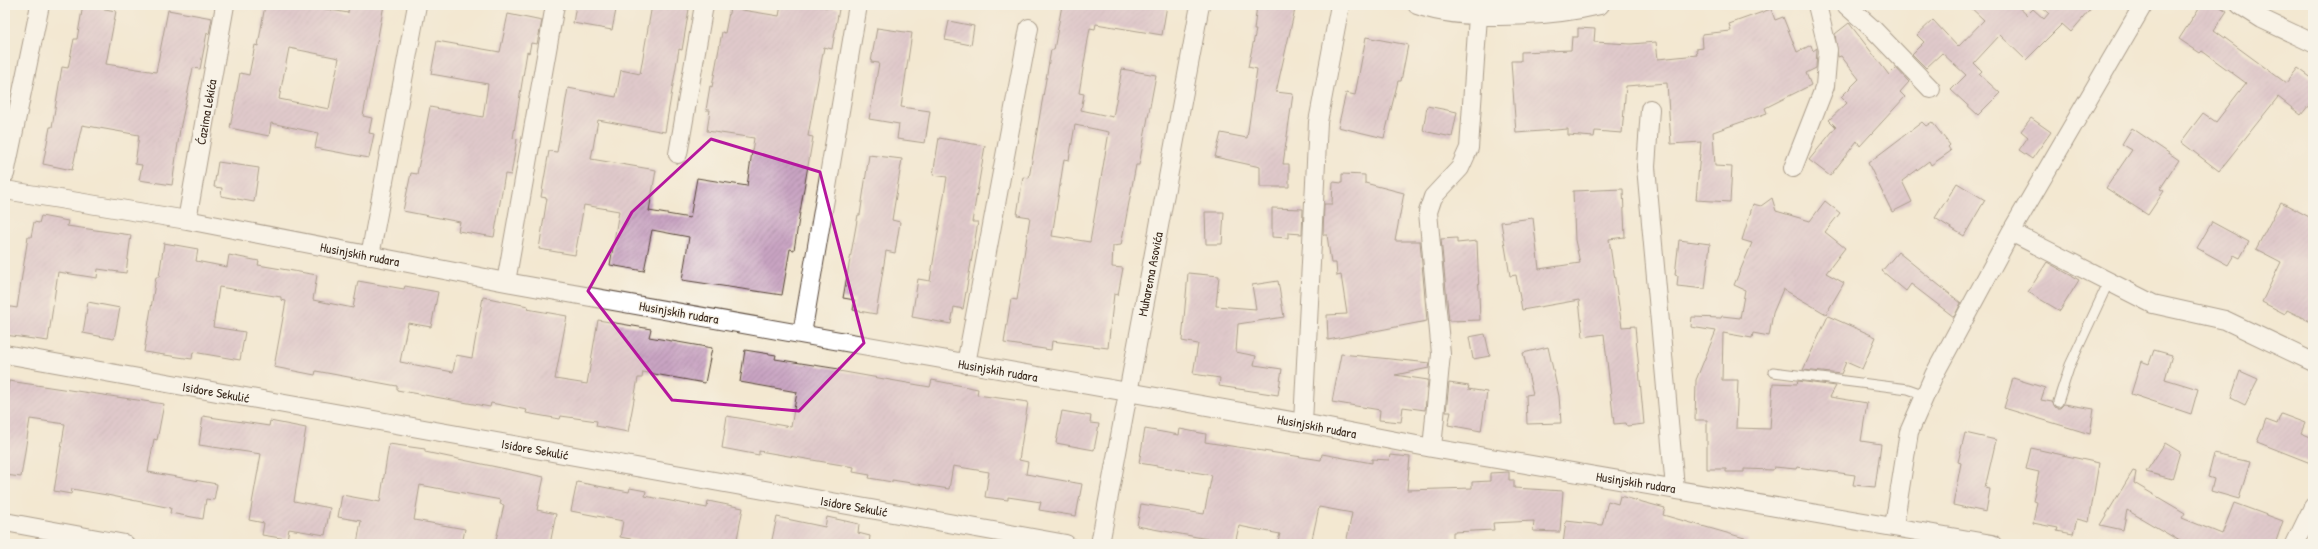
<svg xmlns="http://www.w3.org/2000/svg" width="2318" height="549" viewBox="0 0 2318 549" font-family="'Patrick Hand',sans-serif">
<style>
.building{fill:url(#building-hatch);fill-rule:evenodd}
.lines{fill:none;stroke-linecap:round;stroke-linejoin:round}
.service-casing{stroke:#574639;stroke-width:11}
.minor-casing{stroke:#574639;stroke-width:20}
.service{stroke:#fff;stroke-width:9}
.minor{stroke:#fff;stroke-width:18}
.marked{fill:none;stroke:#b5179e;stroke-width:3;stroke-linejoin:round}
.labels{text-anchor:middle;stroke-width:3;stroke-linejoin:round;paint-order:stroke}
.street-label{font-size:13px;fill:#3b2a1e;stroke:#f7f3e8}
</style>
<defs>
<pattern id="building-hatch" width="6" height="6" patternUnits="userSpaceOnUse"><rect width="6" height="6" fill="#c9a4c3"/><path d="M-1 1l2-2M0 6l6-6M5 7l2-2" fill="none" stroke="#a4869e"/></pattern>
</defs>
<rect width="100%" height="100%" fill="#f7f3e8"/>
<filter id="ink" filterUnits="userSpaceOnUse"><feTurbulence type="fractalNoise" baseFrequency=".025" numOctaves="2"/><feDisplacementMap in="SourceGraphic" scale="8" xChannelSelector="R" yChannelSelector="G"/><feConvolveMatrix kernelMatrix="1 2 1 2 8 2 1 2 1" color-interpolation-filters="sRGB"/></filter>
<filter id="wash" filterUnits="userSpaceOnUse"><feTurbulence type="fractalNoise" baseFrequency=".012" numOctaves="4" result="noise"/><feDisplacementMap in="SourceGraphic" scale="16" xChannelSelector="R" yChannelSelector="G"/><feGaussianBlur stdDeviation="0.9" result="paint"/><feColorMatrix in="noise" values="0 0 0 0 0 0 0 0 0 0 0 0 0 0 0 0 0 1.4 0 .05"/><feComposite in="paint" operator="in"/></filter>
<g filter="url(#wash)">
<rect width="100%" height="100%" fill="#f3e8d1"/>
<g id="blocks">
<!-- building -->
<path class="building" d="M83 5 116 11 106 64 156 72 168 10 212 18 209 34 207 33 200 69 193 68 180 129 172 185 139 180 142 165 135 164 139 135 82 125 72 170 43 164 50 127H52L62 67 68 68 74 39H77Z
M265 5H303L348 13 349 5H384L363 116 372 118 369 133 374 134 369 158 315 148 318 133 271 123 269 136 230 128 240 73 249 75 255 45 258 46ZM289 48 339 58 329 109 279 99Z
M576 5H617L612 30 573 23Z
M652 5 689 9 682 50 679 49 665 132 598 120 591 159 656 170 649 211 690 218 697 178 747 186 754 138 707 131 710 110H706L710 86 712 87 722 32 725 33 730 8 779 16 781 5H811L839 9 832 49 824 47 808 136 813 137 802 200 794 250 790 249 782 295 682 280 689 237 652 230 644 271 610 265 619 211 584 205 575 255 539 249 547 198 541 197 549 151 557 152 568 88 616 97 621 70 640 74Z
M1062 5H1167L1162 35 1096 24 1095 29 1090 28 1079 93 1084 94 1081 110 1113 117 1122 69 1156 75 1139 165H1136L1121 245 1113 246 1112 267 1123 268 1118 295 1114 294 1108 348 1052 341 1051 350 1004 343 1011 299 1017 300 1030 217 1017 215 1023 177 1029 178 1051 50H1054ZM1075 125 1109 132 1090 242 1052 236 1064 159 1069 160Z
M1257 5H1296L1276 92 1293 94 1283 164H1289V187H1260V167L1215 157 1221 133 1247 138 1257 69 1248 67 1256 30H1254Z
M1968 5H2016L2027 15 2033 9 2044 19 2049 13 2040 5H2094L2071 32 2062 24 2026 60 2000 35 1974 63 1982 71 1979 74 2000 93 1978 115 1951 90 1966 75 1942 53 1926 68 1912 54 1924 42 1917 35 1933 20 1958 47 1984 20Z
M2201 5H2217L2227 11 2214 30 2286 83 2298 68 2313 79V100L2301 115 2278 97 2219 171 2181 142 2203 113 2216 122 2246 83 2202 51 2200 53 2179 39Z
M1771 9 1775 20 1783 17 1797 52 1811 45 1813 51 1817 48 1816 68 1806 73 1811 85 1765 108 1767 113 1713 132 1715 166 1732 167 1730 202 1696 200 1701 142 1671 144 1667 83 1626 86 1622 133 1595 131 1594 137 1568 135V129L1516 133 1511 61H1521V52L1571 50 1572 37H1578V28L1595 29 1594 42 1631 44 1656 42 1658 59 1697 55 1696 49 1703 48 1702 34 1731 31 1729 24Z
M508 14 542 21 537 44 531 43 529 53 527 52 513 138 517 139 511 175 505 174 494 237 458 231 460 222 403 211 411 173 417 174 430 107 483 117 488 84 431 74 437 41 500 52Z
M949 21 974 26 971 45 945 40Z
M1849 23 1889 75 1896 68 1909 82 1900 92 1905 97 1860 146 1857 141 1830 176 1809 160 1836 127 1829 120 1847 103 1841 97 1859 79 1841 56 1838 57 1835 34Z
M877 28 912 33 901 107 930 111 925 143 897 139 899 124 869 119 879 63 871 62Z
M1366 37 1408 45 1401 81H1398L1384 138 1338 127 1346 93 1355 95Z
M1427 106 1457 112 1452 137 1423 131Z
M2031 118 2051 132 2032 159 2019 150 2028 137 2021 131Z
M1922 122 1926 126 1932 122 1950 145 1948 147 1951 151 1931 165 1929 161 1902 181 1912 202 1892 212 1868 163Z
M2132 128 2179 160 2160 189 2164 191 2148 215 2106 188 2132 150 2122 144Z
M939 138 985 146 972 222H978L963 309 954 307 951 324 912 317 918 279 930 281 947 177 933 175Z
M869 155 902 159 892 220 900 222 895 253 886 251 876 314 853 310 855 300 843 298 858 215H860Z
M218 162 259 168 254 202 221 196 222 188 214 187Z
M1342 174 1365 175V183L1404 193 1395 241H1420L1427 321 1328 340 1327 315 1347 314 1341 275 1337 276 1336 263H1331L1327 235H1323L1324 204H1332L1333 182 1342 183Z
M1957 183 1985 200 1964 236 1935 218Z
M1623 189 1625 237 1609 239 1622 327 1635 326 1644 424 1627 426 1626 423 1614 424 1604 334 1583 337 1579 300 1522 310 1516 275 1510 276 1501 222 1533 218 1539 269 1580 263 1575 240 1573 191Z
M1772 198 1776 211 1810 221 1825 201 1840 213 1825 232 1845 248 1826 273 1844 283 1826 314 1783 289 1773 313 1769 336 1753 333 1752 338 1723 333 1722 380H1738L1736 428 1770 429 1773 383 1797 384 1798 381 1836 386 1830 397 1867 403 1861 441 1881 444 1875 487 1853 485 1855 475 1797 467 1796 469 1774 467 1773 470 1744 469V472H1726V469H1707V420H1695L1696 380 1716 331 1691 327 1692 317 1721 318 1722 316 1740 318 1745 290 1734 285 1752 243 1742 240 1753 204 1761 206Z
M2281 202 2313 219V323L2287 310 2285 314 2262 302 2281 262 2256 249Z
M1272 208 1303 209 1302 234 1288 233V238L1272 237Z
M1205 212H1224L1222 244H1206Z
M41 216 68 221 67 226 131 235 126 273 98 269 97 278 58 272 48 341 5 335V306L17 308 28 237H31L34 222 39 223Z
M2212 222 2249 242 2240 258 2234 255 2228 265 2197 248Z
M1457 238V243L1477 241 1480 320 1449 321 1441 239Z
M1679 240 1710 244 1705 289 1677 286 1678 276 1675 275Z
M164 243 198 249 196 261 227 267 229 255 259 261 258 265 317 275 313 300 353 308 358 281 404 289 405 286 438 292 431 327 408 323 400 362 453 372 456 355 472 358 483 297 528 306 527 309 567 316 555 379 587 384 598 320 651 329 649 337 712 348 705 383 643 372 642 378H638L628 432 596 426 597 421 561 416 560 419 526 413 527 410 491 403 490 407 397 390V386L316 371 315 375 274 367 286 301 281 300V297L219 287 213 327 245 332 240 360 193 352 192 359 144 352 156 277H159Z
M1898 252 1961 303 1954 317 1911 284 1906 291 1882 271Z
M2047 262 2079 280 2060 311 2028 292Z
M1188 273 1219 276 1216 306 1256 309 1252 285 1278 281 1284 317 1238 324 1236 352 1256 356 1254 365 1282 369 1278 395 1219 386 1220 378 1193 374 1198 344 1182 341Z
M88 302 120 308 114 339 83 333Z
M1828 316 1876 337 1862 369 1846 362 1841 374 1803 370Z
M1485 334 1490 356 1473 359 1469 337Z
M1548 347 1559 396 1561 423 1527 424 1526 395 1533 394 1523 353Z
M745 350 776 355 775 359 839 369V371L930 387 932 380 978 389 977 395 1028 402 1019 460 1028 462 1026 474 1082 484 1076 516 1039 510 1041 502 1008 497V500L985 497 989 472 953 466 949 489 892 480V482L869 478 870 475 853 472 854 467 759 451V455L722 448 727 416 791 427 797 392 740 382Z
M2154 350 2172 355 2165 379 2198 389 2191 414 2131 394 2141 361 2149 364Z
M1341 354 1430 363 1429 368 1395 375 1428 380 1425 410 1403 407 1401 422 1379 420 1380 410 1332 402Z
M2240 371 2258 379 2245 405 2231 398Z
M2013 378 2045 388 2041 400 2052 402 2056 408H2060L2064 404 2094 409 2090 434 2004 408Z
M9 381 164 404 157 440 154 439 148 472 217 484 214 500 206 499 203 519 170 513 171 508 107 495 72 489 71 494 54 491 65 424 30 419 21 477 5 475V408Z
M1449 383 1469 386 1468 389 1487 392 1481 431 1448 425 1451 412H1446Z
M1062 411 1091 416 1090 423 1099 424 1094 450 1056 443Z
M2281 414 2305 423 2301 433 2313 438V464L2257 442 2266 420 2277 424Z
M203 416 269 426 270 421 306 428 294 501 330 508 325 535 289 529 287 539 262 535 264 523 249 520 261 454 199 445Z
M1145 429 1179 435 1180 429 1206 434 1205 442 1321 460 1322 454 1372 463V459L1389 460 1390 455 1410 457 1407 490 1472 488V482L1490 481V473L1509 472V480H1514V488L1563 491 1560 532 1533 531 1534 521 1493 523 1494 530 1453 532V544H1346L1352 513 1319 507 1311 544H1277L1280 534 1239 526 1235 544 1137 526 1141 504 1204 514 1212 475 1139 463Z
M1965 433 1996 440 1985 488 1990 489 1986 512 1953 505 1961 463 1958 462Z
M2165 443 2180 452 2172 479 2146 472Z
M389 444 425 449V452L544 477 537 510 556 514 550 544H495L504 505 500 504 501 500 420 485 414 520 465 529 462 544H357L361 521 338 517 342 495 380 502Z
M2031 448 2099 463 2089 522 2077 519 2073 534 2057 531 2058 528 2033 523 2037 502 2033 501 2039 472 2026 469Z
M2214 454 2250 462 2239 499 2211 491 2214 479 2208 477Z
M2133 471 2136 472 2134 483 2185 513 2182 518 2222 534 2234 503 2283 521 2275 544H2185L2127 510 2123 530 2100 525Z
M577 482 629 492 630 488 646 491 645 496 707 508 708 501 743 508 736 544H706L683 540 682 544H657L620 537 623 521 571 511Z
M1620 496 1665 508 1663 515 1748 539 1747 544H1563L1566 521 1602 525 1608 501 1618 504Z
M777 517 825 527 827 517 859 524 858 533 870 536 869 544H771Z"/>
</g>
</g>
<g filter="url(#ink)">
<use href="#blocks" fill-opacity="0" stroke="#574639" stroke-width="1"/>
<g class="lines">
<defs>
<path id="service" d="M1773 372 1908 389 1925 395
M2058 402 2070 365 2109 281"/>
<path id="minor" d="M1417 5C1466 22 1550 17 1600 5
M1846 5 1874 30 1931 89
M2240 5 2262 19 2313 43
M1650 109 1646 167 1675 488
M678 154 704 5
M1793 168 1825 86 1828 50 1817 5
M5 174 40 5
M5 190 187 220 506 282 1303 423 1432 448 1992 544
M187 220 225 5
M2011 232 2153 304 2225 320 2313 362
M370 256 417 5
M506 282 555 5
M802 334 858 5
M5 354 1066 544
M966 364 1029 28
M1303 423 1318 122 1340 5
M1432 448 1441 354 1428 212 1433 197 1460 168 1469 148 1478 16
M5 522 125 544
M1894 526 1909 432 1934 375 2011 232 2143 5
M1100 544 1200 5
M2295 544 2313 507"/>
</defs>
<!-- service casing -->
<use href="#service" class="service-casing"/>
<!-- minor casing -->
<use href="#minor" class="minor-casing"/>
<!-- service -->
<use href="#service" class="service"/>
<!-- minor -->
<use href="#minor" class="minor"/>
</g>
</g>
<!-- marked area -->
<path d="M0 0H2318V549H0ZM711 139 820 172 864 343 799 411 672 400 588 291 632 212Z" fill="#f3e8d1" fill-opacity=".55" fill-rule="evenodd"/>
<path class="marked" d="M711 139 820 172 864 343 799 411 672 400 588 291 632 212Z"/>
<g class="labels">
<!-- street labels -->
<g class="street-label">
<text transform="translate(206 112) rotate(-80)" y="5">Ćazima Lekića</text>
<text transform="translate(360 254) rotate(11)" y="5">Husinjskih rudara</text>
<text transform="translate(1150 274) rotate(-79)" y="5">Muharema Asovića</text>
<text transform="translate(679 312) rotate(10)" y="5">Husinjskih rudara</text>
<text transform="translate(998 370) rotate(10)" y="5">Husinjskih rudara</text>
<text transform="translate(216 392) rotate(10)" y="5">Isidore Sekulić</text>
<text transform="translate(1317 426) rotate(11)" y="5">Husinjskih rudara</text>
<text transform="translate(535 449) rotate(10)" y="5">Isidore Sekulić</text>
<text transform="translate(1636 482) rotate(9)" y="5">Husinjskih rudara</text>
<text transform="translate(854 506) rotate(10)" y="5">Isidore Sekulić</text>
</g>
</g>
<!-- margin -->
<rect width="2318" height="549" fill="none" stroke="#f7f3e8" stroke-width="20"/>
</svg>
